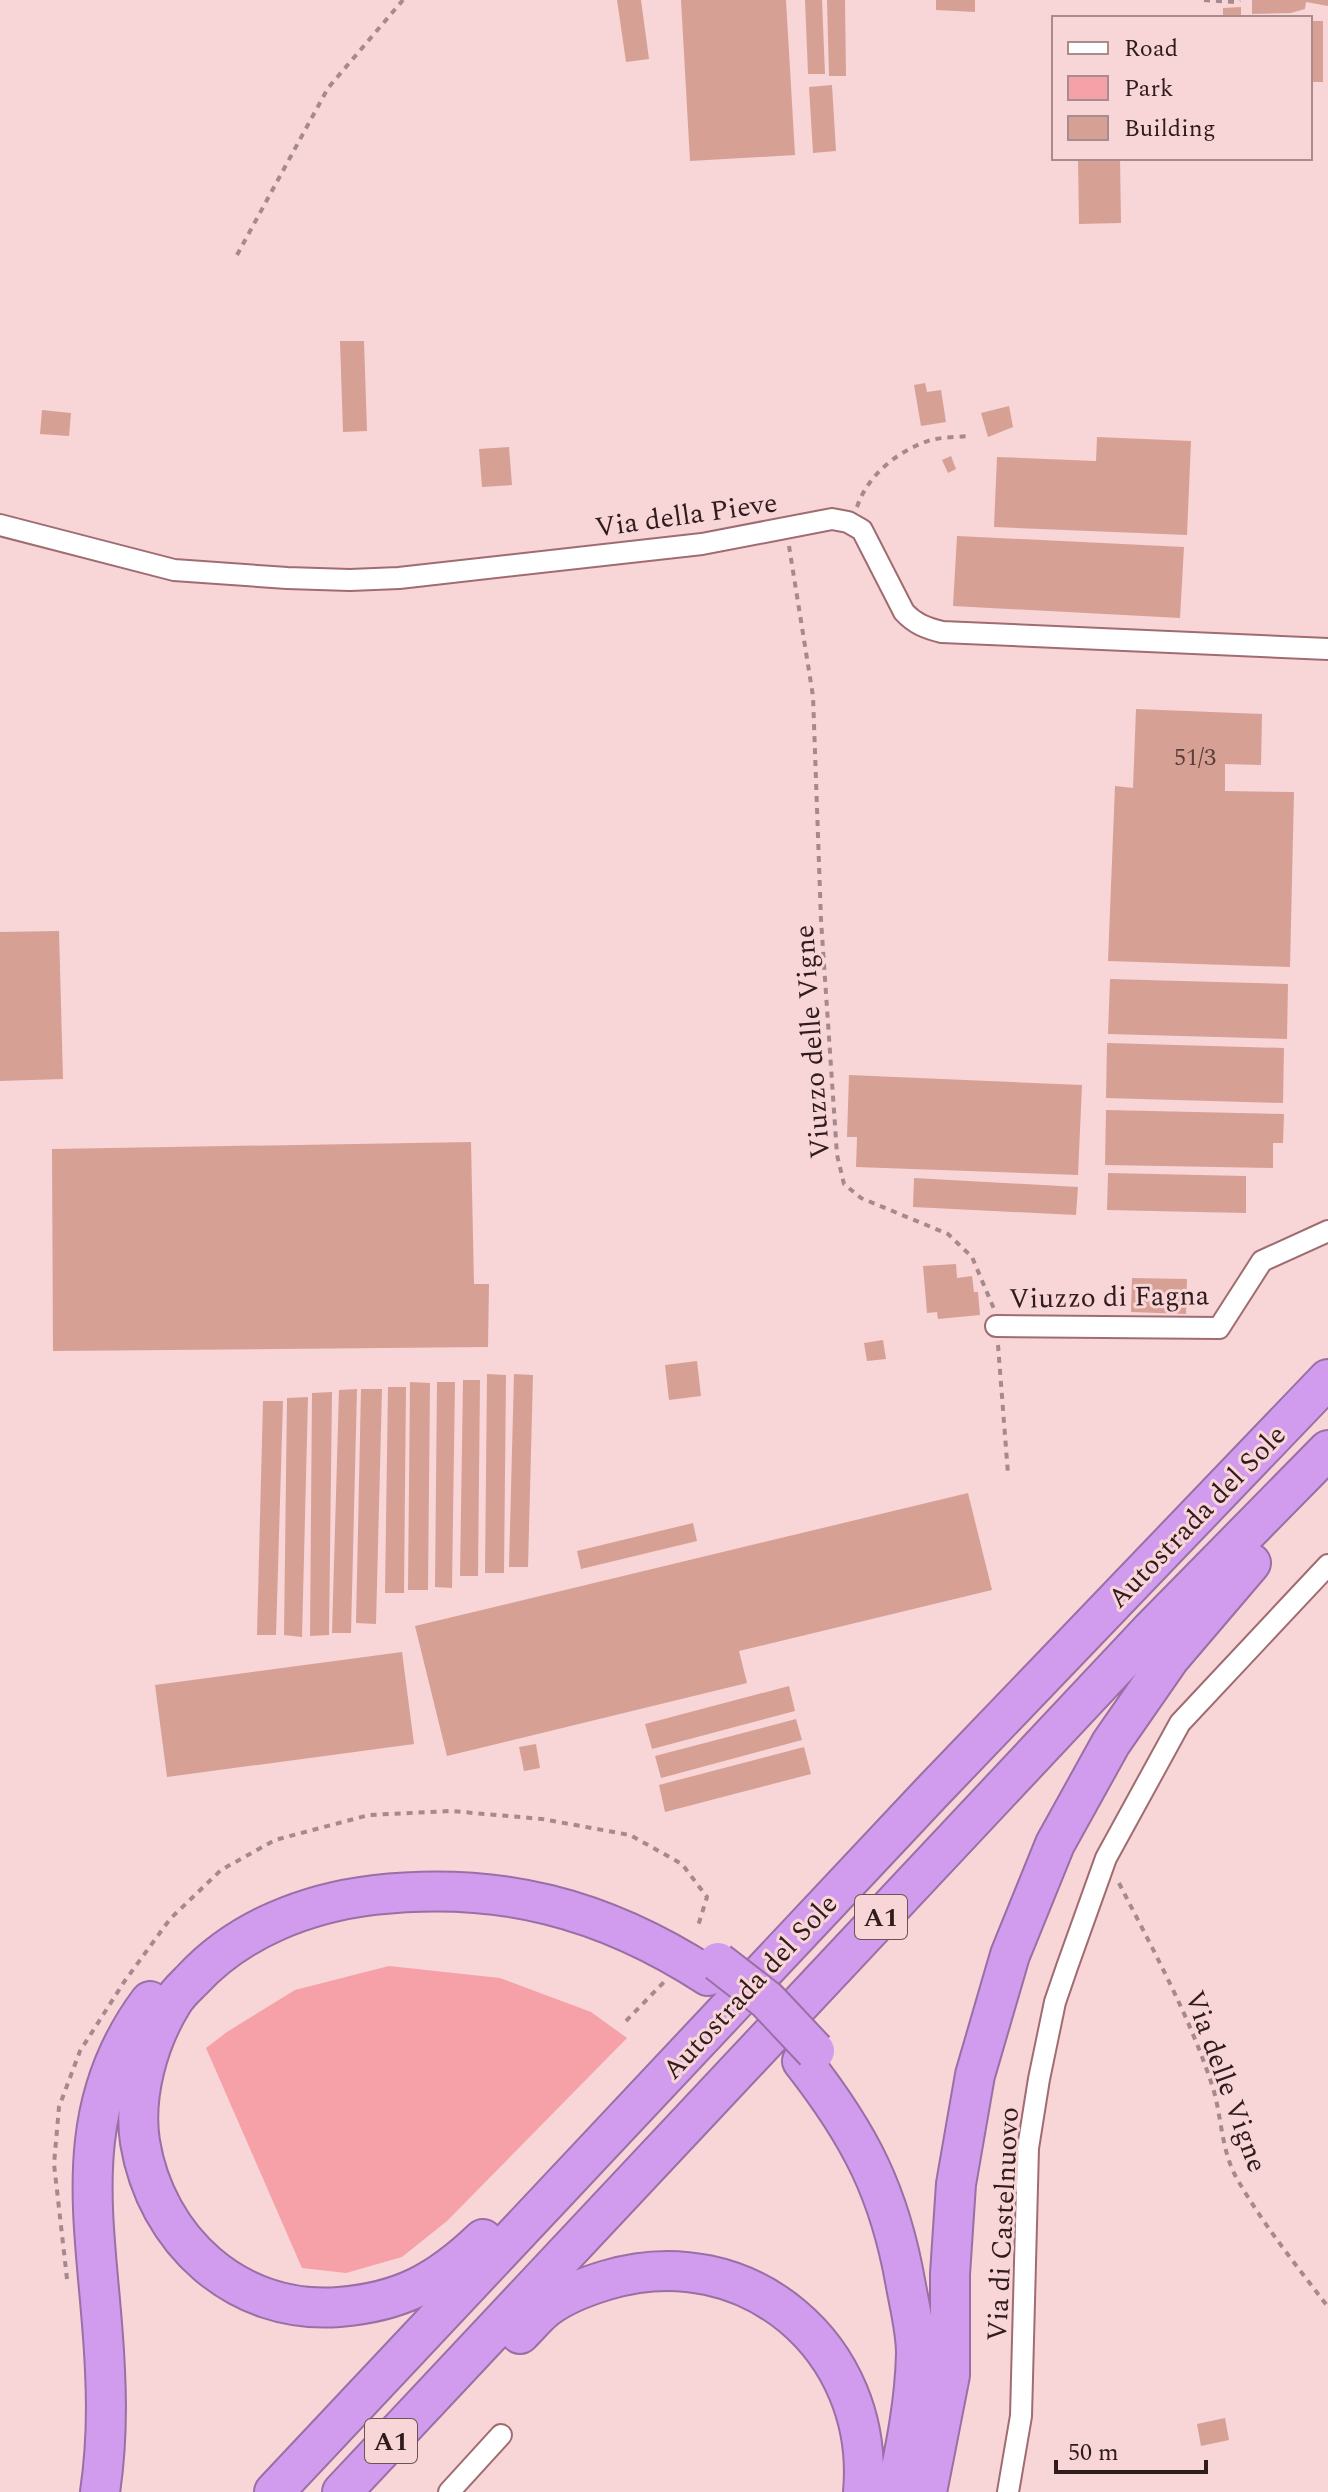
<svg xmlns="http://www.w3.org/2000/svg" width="1328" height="2492" viewBox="0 0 1328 2492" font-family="Spectral,serif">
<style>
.green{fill:#f6a0a8}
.building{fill:#d6a194}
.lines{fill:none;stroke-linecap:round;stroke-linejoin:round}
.street-casing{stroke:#a06c71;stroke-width:24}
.highway-casing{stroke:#996fa5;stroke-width:42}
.path{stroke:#a6898b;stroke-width:4;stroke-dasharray:6 6;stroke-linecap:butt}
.street{stroke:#fff;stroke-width:20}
.highway{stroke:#d29cee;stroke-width:38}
.highway-bridge-casing{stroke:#996fa5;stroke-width:42;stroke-linecap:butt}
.highway-bridge{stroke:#d29cee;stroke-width:38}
.labels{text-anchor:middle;stroke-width:6;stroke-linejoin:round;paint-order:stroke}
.number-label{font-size:24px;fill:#5a3c3b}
.shield{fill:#f8d5d7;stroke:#6c5355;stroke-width:2}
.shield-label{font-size:26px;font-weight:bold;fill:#301b1d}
.street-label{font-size:28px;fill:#301b1d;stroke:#f8d5d7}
</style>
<rect width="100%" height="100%" fill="#f8d5d7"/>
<!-- green -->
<path class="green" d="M389 1966 500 1978 591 2012 627 2038 447 2221 402 2257 346 2273 302 2268 206 2048 227 2032 295 1990Z"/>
<!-- building -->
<path class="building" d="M617 0H641L649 59 626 62Z
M681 0H786L795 155 690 161Z
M805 0H822L825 74H808Z
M827 0H845L846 76H829Z
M936 0H975V12L936 10Z
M1252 0H1328V6L1306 2 1305 9 1291 13 1252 14Z
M1241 7V18H1223V8Z
M1310 21H1323V82H1310Z
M832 85 836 151 813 153 809 87Z
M1078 158H1120L1121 223 1079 224Z
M340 341H364L367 431 343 432Z
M925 383 927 392 941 390 946 422 921 426 914 385Z
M1009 406 1013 427 988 437 981 413Z
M42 410 71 413 69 436 40 434Z
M1097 437 1191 441 1187 535 994 527 997 457 1096 461Z
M509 447 512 485 482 487 479 449Z
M951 456 956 469 948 473 942 460Z
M957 536 1184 547 1180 618 953 606Z
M1136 709 1262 714 1261 765 1225 764V791L1294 792 1290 967 1108 961 1115 786 1133 788Z
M59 931 63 1079 0 1081V932Z
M1110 979 1288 984 1287 1039 1108 1034Z
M1107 1043 1284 1048 1283 1103 1106 1098Z
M849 1075 1082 1085 1078 1175 856 1167 857 1137H847Z
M1106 1110 1284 1114 1283 1143H1273V1168L1105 1165Z
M471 1142 474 1284H489L488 1347 53 1351 52 1149Z
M1108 1173 1246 1176V1213L1107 1210Z
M914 1178 1078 1187 1076 1215 913 1207Z
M956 1264 957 1278 972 1276 974 1292H978L980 1315 938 1319 937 1312 927 1313 923 1266Z
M1132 1278 1187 1279 1186 1314 1131 1312Z
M883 1340 886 1359 867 1361 864 1343Z
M697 1361 701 1396 669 1400 665 1365Z
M487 1374 506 1375 504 1573H485Z
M514 1374 533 1375 528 1567H509Z
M463 1380H480L478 1576H460Z
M410 1382 430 1383 428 1590H408Z
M437 1382H455L452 1588 435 1587Z
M388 1387H406L404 1593H385Z
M357 1389 351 1633H332L339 1390Z
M361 1389H382L376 1624 356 1623Z
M332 1392 329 1635 310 1636 312 1393Z
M308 1397 302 1637 284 1635 287 1398Z
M263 1401H283L276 1635H257Z
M968 1493 992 1590 739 1651 747 1683 447 1756 415 1626Z
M693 1523 697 1541 581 1569 577 1551Z
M402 1652 414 1744 167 1777 155 1685Z
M789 1686 795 1711 652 1749 645 1724Z
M796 1719 802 1740 661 1778 655 1756Z
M536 1744 540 1768 524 1771 519 1747Z
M804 1747 811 1774 665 1812 659 1785Z
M1225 2418 1229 2440 1201 2446 1197 2424Z"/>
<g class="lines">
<defs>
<path id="street" d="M0 525 174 570 287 578 350 580 399 578 702 544 832 519 848 522 862 530 904 612C915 624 926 628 942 632L1328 649
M996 1326 1219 1328 1262 1261 1328 1231
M449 2492 501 2435
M1008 2492 1021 2416 1028 2148 1039 2079 1055 2002 1067 1967 1106 1858 1180 1723 1328 1565"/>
<path id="highway" d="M802 2061C860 2135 890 2193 906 2286 910 2308 916 2331 916 2353 915 2400 906 2446 896 2492
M483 2239C438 2282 401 2302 339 2307 237 2315 156 2240 140 2142 133 2096 148 2042 172 2003 177 1994 185 1987 192 1980 239 1929 307 1903 374 1895 499 1881 603 1908 708 1976
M520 2334C529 2325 537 2315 546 2308 563 2295 587 2286 607 2280 747 2238 876 2348 863 2492
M100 2492C106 2452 107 2411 105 2371 100 2238 62 2118 150 2001
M274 2492 931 1793 1328 1379
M342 2492 1150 1631 1328 1450
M927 2492 950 2375V2274L956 2184 975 2075 1010 1955 1055 1844 1111 1743 1170 1658 1251 1563"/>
</defs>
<!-- street casing -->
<use href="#street" class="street-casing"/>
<!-- highway casing -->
<use href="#highway" class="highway-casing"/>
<!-- path -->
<path class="path" d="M1204 0 1235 2 1240 0
M237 255 328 88 403 0
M857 507C868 474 899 450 931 440 943 437 958 437 970 436
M789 546 813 696 821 920 837 1155 844 1184 861 1198 948 1234 972 1257 994 1309
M998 1345 1008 1474
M1119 1883C1152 1948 1188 2013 1211 2082 1222 2113 1220 2147 1236 2177 1262 2223 1296 2265 1328 2307
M626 2021 665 1981
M67 2279 54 2164 59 2107 80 2051 124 1982 170 1919 221 1870 275 1840 369 1815 451 1811 542 1819 630 1835 682 1864 707 1897 697 1929"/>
<!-- street -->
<use href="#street" class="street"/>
<!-- highway -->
<use href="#highway" class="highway"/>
<defs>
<path id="highway-bridge" d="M718 1962 767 2000 815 2051"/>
</defs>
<!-- highway-bridge casing -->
<use href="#highway-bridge" class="highway-bridge-casing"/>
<!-- highway-bridge -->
<use href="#highway-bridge" class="highway-bridge"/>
</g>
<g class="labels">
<!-- number labels -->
<g class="number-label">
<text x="1195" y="765">51/3</text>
</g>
<!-- shield labels -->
<g class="shield">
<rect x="855" y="1895" width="52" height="44" rx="6"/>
<rect x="365" y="2419" width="52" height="44" rx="6"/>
</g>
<g class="shield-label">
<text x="881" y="1926">A1</text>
<text x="391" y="2450">A1</text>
</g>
<!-- street labels -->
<g class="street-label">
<text transform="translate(686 514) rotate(-8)" y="10">Via della Pieve</text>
<text transform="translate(811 1042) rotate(-94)" y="10">Viuzzo delle Vigne</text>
<text transform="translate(1109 1296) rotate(-1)" y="10">Viuzzo di Fagna</text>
<text transform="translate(1196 1516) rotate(-46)" y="10">Autostrada del Sole</text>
<text transform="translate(749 1986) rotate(-47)" y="10">Autostrada del Sole</text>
<text transform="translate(1227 2081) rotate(70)" y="10">Via delle Vigne</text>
<text transform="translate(1002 2224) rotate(-87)" y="10">Via di Castelnuovo</text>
</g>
</g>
<!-- legend -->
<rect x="1052" y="16" width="260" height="144" fill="#f8d5d7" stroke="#a88b8d" stroke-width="2"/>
<rect x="1068" y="42" width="40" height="12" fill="#ffffff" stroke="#a88b8d" stroke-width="2"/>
<text x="1124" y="56" font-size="24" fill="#301b1d">Road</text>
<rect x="1068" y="76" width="40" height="24" fill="#f6a0a8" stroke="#a88b8d" stroke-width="2"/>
<text x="1124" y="96" font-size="24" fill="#301b1d">Park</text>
<rect x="1068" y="116" width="40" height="24" fill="#d6a194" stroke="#a88b8d" stroke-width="2"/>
<text x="1124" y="136" font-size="24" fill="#301b1d">Building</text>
<!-- scale -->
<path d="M1056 2460v12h150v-12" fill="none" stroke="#301b1d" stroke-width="4"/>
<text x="1068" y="2460" font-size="24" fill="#301b1d" stroke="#f8d5d7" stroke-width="6" paint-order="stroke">50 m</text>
</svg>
